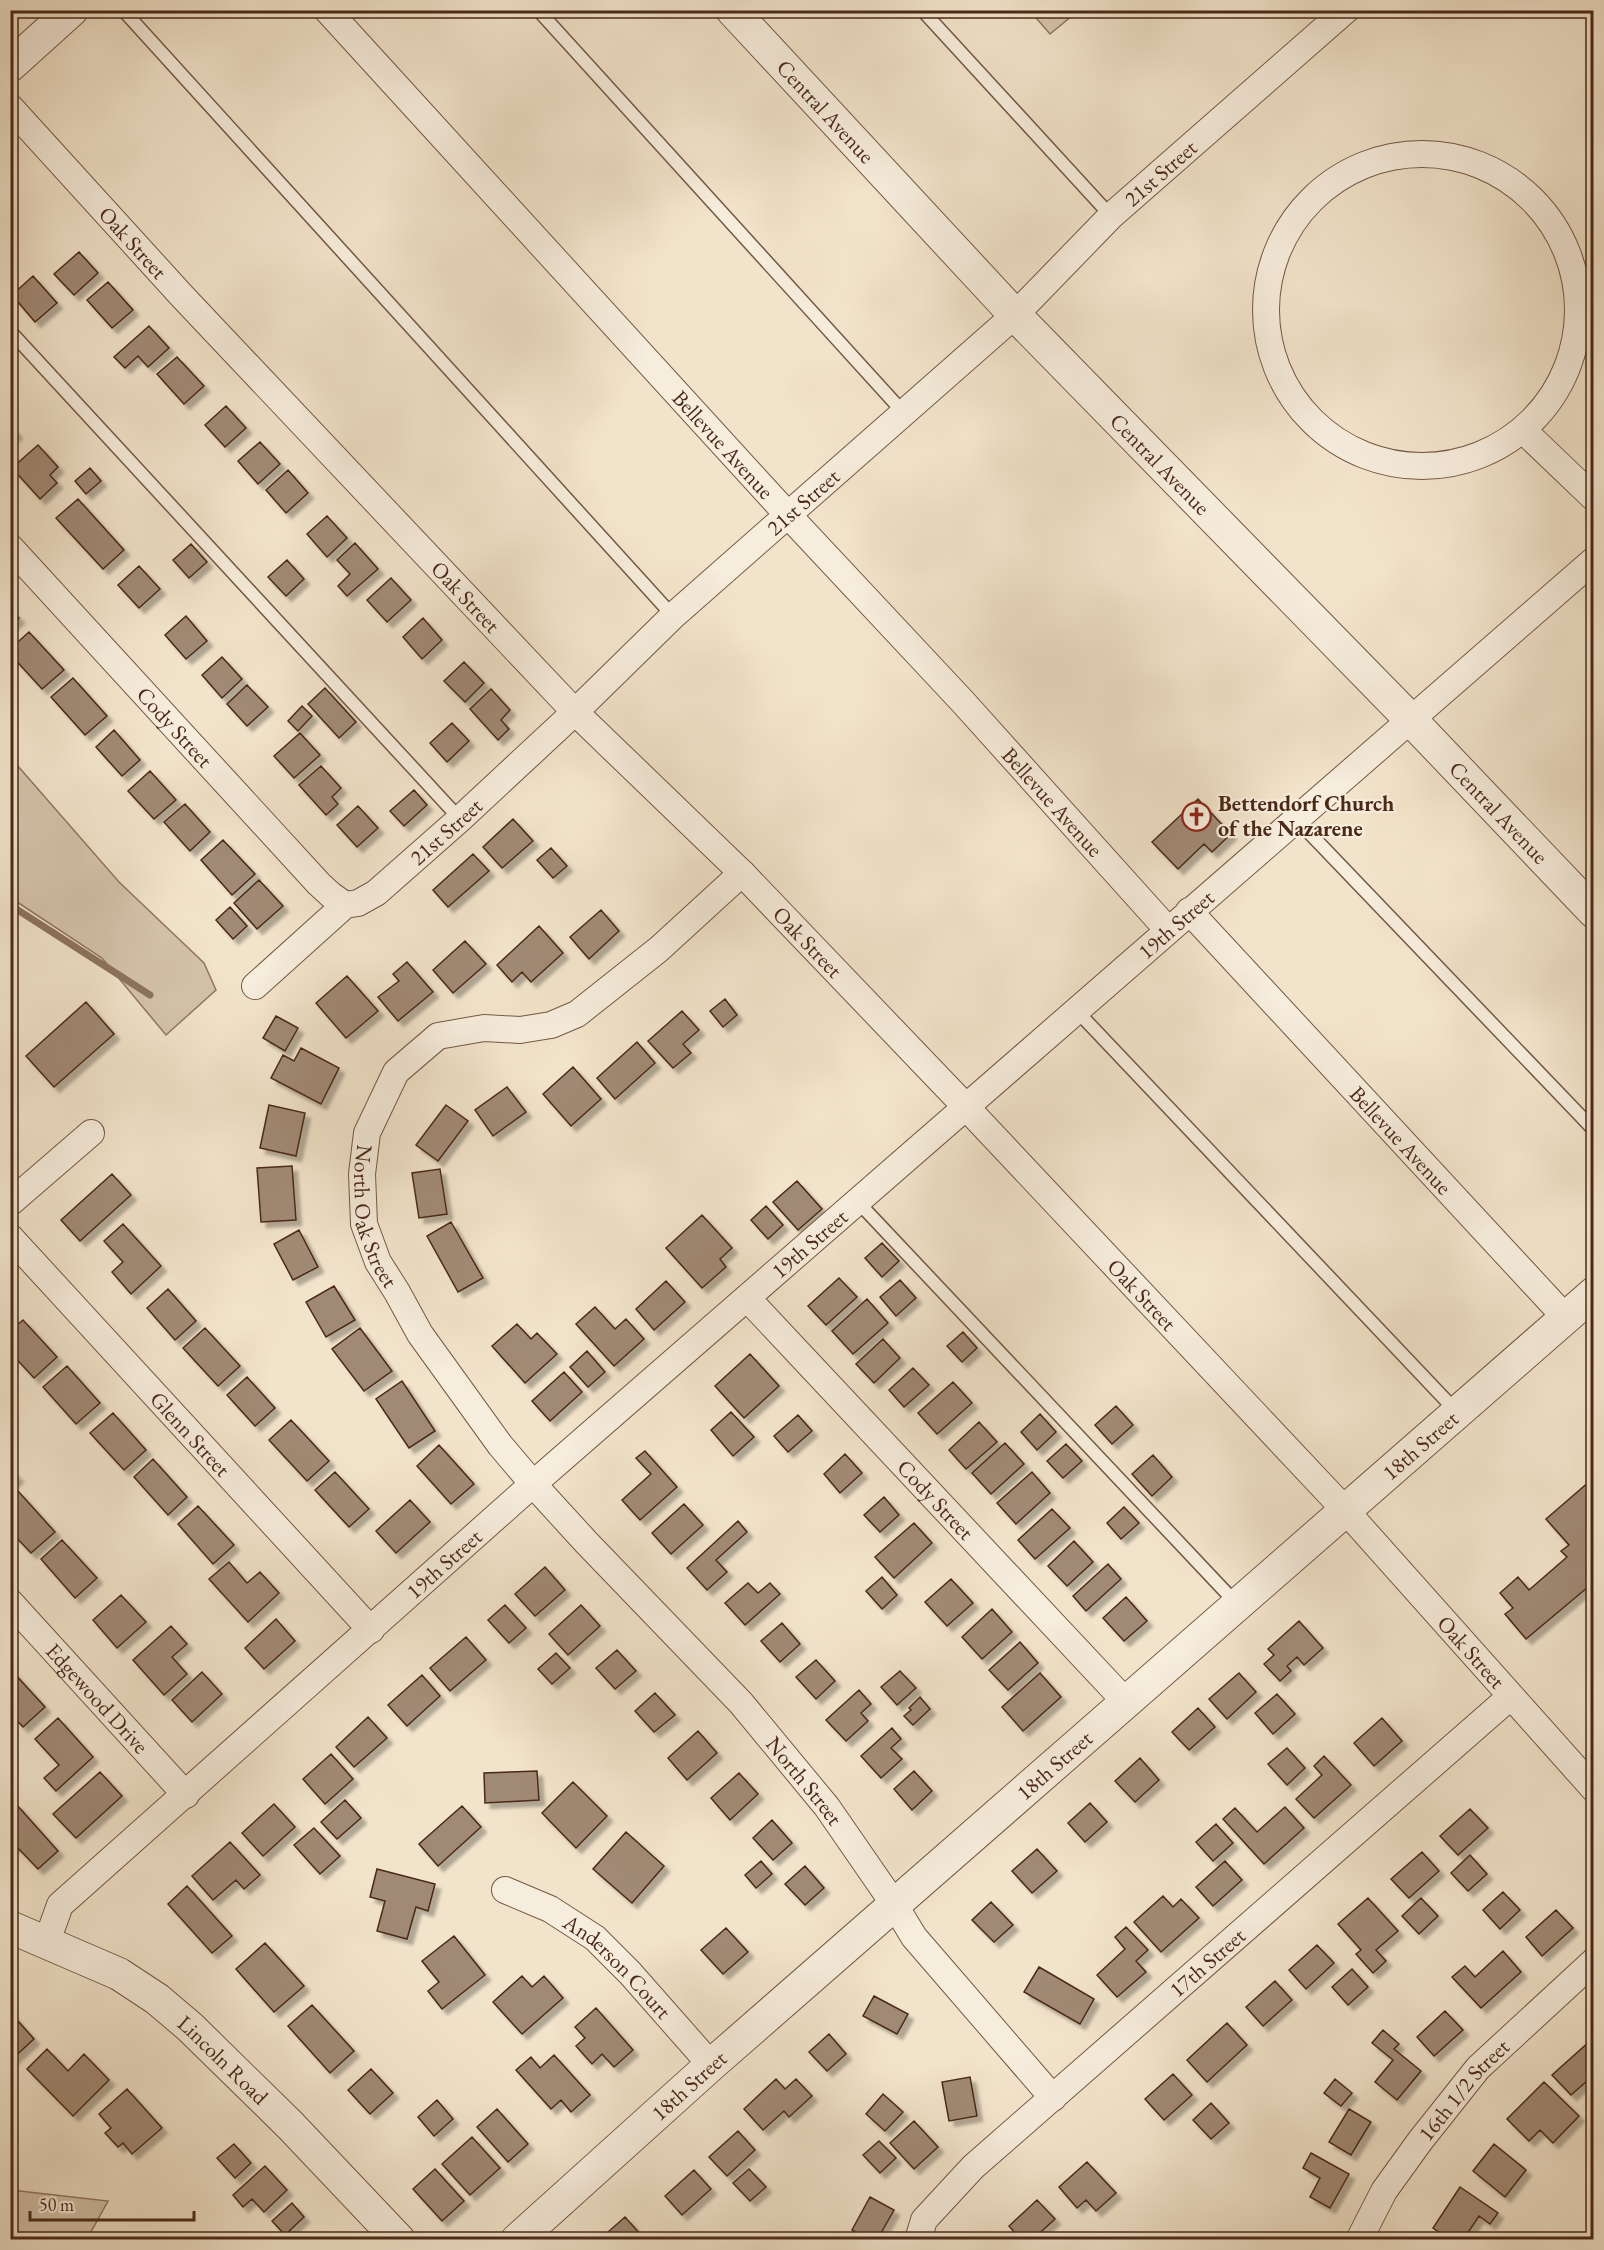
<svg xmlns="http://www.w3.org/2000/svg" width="1604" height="2250" viewBox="0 0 1604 2250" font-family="'EB Garamond',serif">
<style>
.green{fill:#d5c4ac;stroke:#907662;stroke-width:1.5}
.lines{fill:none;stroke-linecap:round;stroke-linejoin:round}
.stream{stroke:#8d735e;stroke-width:7}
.building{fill:#a18a75;stroke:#4a2917;stroke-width:1.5;filter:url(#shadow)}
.service-casing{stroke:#745844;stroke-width:15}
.minor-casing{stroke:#745844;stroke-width:28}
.tertiary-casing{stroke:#745844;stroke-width:34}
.service{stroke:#f7eddd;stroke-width:12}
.minor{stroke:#f7eddd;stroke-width:26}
.tertiary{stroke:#f7eddd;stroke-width:32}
.labels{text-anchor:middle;stroke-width:4.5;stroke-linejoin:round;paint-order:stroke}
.street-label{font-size:22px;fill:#4a2917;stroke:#f7eddd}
.poi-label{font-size:22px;font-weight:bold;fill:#4a2917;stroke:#f7eddd;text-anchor:start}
</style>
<defs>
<filter id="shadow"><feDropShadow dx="5.5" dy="5.5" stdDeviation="1.5" flood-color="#0004"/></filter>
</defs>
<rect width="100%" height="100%" fill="#f2e4cb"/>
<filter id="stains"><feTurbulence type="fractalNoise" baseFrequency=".00333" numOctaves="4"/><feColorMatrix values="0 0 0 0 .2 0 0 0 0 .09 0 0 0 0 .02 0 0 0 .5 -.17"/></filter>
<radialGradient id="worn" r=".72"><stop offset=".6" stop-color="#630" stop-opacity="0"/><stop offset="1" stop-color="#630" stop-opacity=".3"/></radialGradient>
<!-- green -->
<path class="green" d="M1030 11H1078L1050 34Z
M10 757 119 882 204 963 216 990 166 1035 102 958 11 898Z
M11 2190 108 2201 87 2239H11Z"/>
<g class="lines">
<!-- stream -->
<path class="stream" d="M10 905 150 995"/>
</g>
<!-- building -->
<path class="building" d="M79 252 98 273 74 295 54 274Z
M33 276 57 303 35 322 12 295Z
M108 282 133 310 112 328 87 300Z
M149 326 169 348 148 367 138 356 125 368 114 357Z
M177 357 204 386 184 404 157 374Z
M226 406 246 428 225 447 205 425Z
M10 426 17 433 10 439Z
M260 442 280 464 258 484 238 461Z
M38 445 58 467 50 475 57 483 40 499 12 468Z
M90 468 101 481 86 494 75 481Z
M288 470 308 493 286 513 266 490Z
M78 499 124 550 103 569 56 518Z
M327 516 347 538 327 557 307 534Z
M355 543 378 569 347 596 338 586 350 574 337 560Z
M191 544 207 562 189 578 173 560Z
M287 560 304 579 286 596 268 577Z
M139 566 160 589 139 608 118 585Z
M391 578 411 600 387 622 367 600Z
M10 609 19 618 10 626Z
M186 616 207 641 186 659 165 635Z
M423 618 442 640 422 659 403 637Z
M29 632 64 670 42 689 10 654V649Z
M222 657 242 679 222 698 202 675Z
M464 662 484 683 465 702 444 681Z
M73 678 107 716 85 735 51 697Z
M247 685 268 707 247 726 227 704Z
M325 688 356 722 339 738 308 704Z
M491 689 510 710 501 720 509 729 498 740 470 709Z
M302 706 312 716 298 731 288 721Z
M452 723 469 741 447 762 430 743Z
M114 730 140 760 122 776 96 747Z
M300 733 320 755 294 778 274 756Z
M321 766 341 788 332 797 338 804 326 815 299 785Z
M150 771 176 800 154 819 128 791Z
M414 790 427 805 404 826 390 811Z
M1198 799 1231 834 1212 852 1204 844 1178 869 1152 842Z
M185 804 210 832 190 851 164 822Z
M358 806 378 828 357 847 337 825Z
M513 819 533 841 502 868 483 847Z
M223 840 255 874 232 895 201 860Z
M551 848 567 866 553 878 537 860Z
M473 854 489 871 448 907 433 890Z
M259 880 283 906 257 929 234 903Z
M230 907 247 926 233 939 216 920Z
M601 910 619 931 589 959 570 937Z
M539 926 563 953 531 982 522 972 512 982 497 965Z
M465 941 486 964 453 993 433 970Z
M407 962 433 992 398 1021 378 997 399 981 393 974Z
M347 976 378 1011 346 1038 316 1003Z
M725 999 737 1015 723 1027 710 1011Z
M86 1002 114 1034 54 1087 26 1056Z
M682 1011 699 1030 683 1044 691 1053 673 1068 648 1041Z
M276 1016 298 1028 285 1051 263 1038Z
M637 1042 655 1063 615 1099 597 1078Z
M301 1048 339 1068 321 1104 271 1078 283 1055 294 1061Z
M573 1067 601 1099 571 1126 543 1094Z
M507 1087 526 1112 493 1136 475 1110Z
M269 1105 305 1113 296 1156 260 1148Z
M446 1105 468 1121 438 1161 416 1145Z
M292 1166 296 1220 261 1222 257 1168Z
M440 1169 447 1214 419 1218 412 1173Z
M112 1174 131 1195 80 1241 61 1220Z
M797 1181 822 1209 798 1230 773 1202Z
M766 1206 783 1225 768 1239 751 1220Z
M702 1215 732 1248 720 1259 726 1267 702 1288 666 1248Z
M451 1222 483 1278 458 1292 427 1236Z
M123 1224 161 1266 131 1294 112 1272 123 1262 104 1241Z
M299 1230 318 1267 293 1280 274 1244Z
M882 1243 899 1261 882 1277 865 1258Z
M839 1278 857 1297 826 1325 808 1306Z
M900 1280 916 1298 896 1316 880 1297Z
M666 1281 685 1302 654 1330 636 1309Z
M334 1286 355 1320 326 1337 306 1302Z
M168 1289 196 1321 175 1340 147 1308Z
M867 1299 888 1323 853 1354 832 1331Z
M595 1307 615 1329 626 1319 644 1339 614 1366 576 1324Z
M23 1320 57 1357 34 1378 10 1352V1331Z
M517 1324 531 1339 537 1333 557 1354 525 1383 492 1346Z
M205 1328 240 1366 218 1386 183 1348Z
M360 1328 392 1371 364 1391 332 1349Z
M963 1332 977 1348 962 1362 947 1346Z
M883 1339 900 1358 874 1383 856 1364Z
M587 1351 605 1372 588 1387 570 1367Z
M750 1354 779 1386 744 1418 715 1386Z
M67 1366 100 1403 76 1424 43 1387Z
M913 1368 929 1385 904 1407 889 1390Z
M564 1372 582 1392 550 1421 532 1401Z
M247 1377 275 1408 255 1426 227 1395Z
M402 1381 435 1431 409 1448 376 1399Z
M953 1382 972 1403 937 1434 918 1413Z
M1116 1406 1133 1425 1112 1444 1095 1425Z
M731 1412 754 1437 733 1456 711 1430Z
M113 1413 146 1450 124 1470 90 1433Z
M1040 1414 1056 1432 1037 1450 1021 1432Z
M798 1415 812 1431 788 1452 774 1436Z
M291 1420 329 1461 307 1481 269 1440Z
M979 1422 997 1442 966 1469 949 1450Z
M1005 1443 1024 1464 991 1494 972 1473Z
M1066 1444 1082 1461 1063 1478 1047 1461Z
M439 1445 474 1484 451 1504 417 1466Z
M645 1451 677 1487 640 1520 622 1500 651 1474 636 1458Z
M845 1454 862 1473 840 1493 824 1474Z
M1153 1455 1172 1477 1152 1496 1132 1474Z
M153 1459 187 1497 168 1515 134 1477Z
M10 1469 18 1477 10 1484Z
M335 1472 369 1509 349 1527 315 1490Z
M1032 1472 1050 1493 1016 1524 997 1503Z
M1590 1481 1594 1485V1582L1526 1639 1505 1614 1513 1608 1500 1593 1518 1577 1529 1590 1567 1557 1561 1551 1569 1545 1546 1519Z
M18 1491 55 1532 31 1553 10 1531V1498Z
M884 1497 899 1515 880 1532 864 1515Z
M410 1500 430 1522 396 1553 376 1531Z
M684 1504 703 1525 671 1554 652 1533Z
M198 1506 234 1545 213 1564 178 1524Z
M1124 1507 1139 1523 1121 1539 1107 1523Z
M1052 1509 1070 1528 1035 1559 1018 1540Z
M738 1521 747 1532 716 1560 727 1572 707 1590 687 1568Z
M914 1523 932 1543 894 1578 875 1557Z
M62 1540 97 1578 75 1598 41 1559Z
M1074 1541 1093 1562 1067 1586 1048 1566Z
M229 1562 247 1583 260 1572 279 1593 248 1622 209 1579Z
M1108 1564 1121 1579 1086 1611 1073 1596Z
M545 1567 565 1590 535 1616 515 1594Z
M882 1577 897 1595 882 1609 866 1591Z
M951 1579 973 1603 947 1626 925 1602Z
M748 1583 758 1593 770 1583 780 1594 745 1625 725 1603Z
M121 1595 146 1622 117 1648 93 1620Z
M1126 1597 1147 1621 1124 1641 1103 1618Z
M505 1605 526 1628 509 1643 488 1620Z
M581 1605 600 1626 568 1655 549 1634Z
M992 1609 1012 1632 982 1659 962 1637Z
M276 1619 295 1641 264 1669 245 1648Z
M1299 1621 1323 1648 1304 1665 1297 1657 1287 1666 1291 1671 1280 1681 1264 1664 1274 1655 1268 1649Z
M782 1623 800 1644 780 1662 761 1641Z
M171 1626 187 1644 172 1657 187 1674 164 1695 133 1660Z
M466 1637 486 1660 450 1691 430 1668Z
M1020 1642 1038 1663 1008 1690 989 1670Z
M617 1650 636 1671 615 1689 596 1668Z
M556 1653 570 1668 552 1684 538 1669Z
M816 1660 835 1681 816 1699 796 1677Z
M900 1671 916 1688 897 1705 881 1687Z
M13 1672 45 1707 23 1727 10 1713V1675Z
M202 1672 222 1694 192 1722 172 1700Z
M1040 1673 1061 1697 1023 1731 1002 1707Z
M1239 1673 1256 1692 1227 1719 1209 1699Z
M422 1675 440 1696 407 1726 388 1705Z
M859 1690 871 1704 861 1713 868 1721 846 1741 826 1720Z
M655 1693 675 1715 654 1732 635 1711Z
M1277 1694 1295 1714 1273 1734 1255 1713Z
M920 1697 930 1709 913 1725 904 1716 911 1710 909 1708Z
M1198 1708 1215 1727 1189 1750 1172 1732Z
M368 1717 387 1738 354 1767 336 1747Z
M58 1718 93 1757 56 1791 44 1778 59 1765 35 1739Z
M1382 1718 1402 1741 1374 1766 1354 1743Z
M892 1728 901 1739 891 1748 902 1759 881 1778 861 1756Z
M698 1731 717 1753 687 1780 668 1758Z
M1287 1748 1305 1768 1287 1785 1268 1764Z
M331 1754 353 1779 325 1804 303 1779Z
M1324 1756 1351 1785 1314 1818 1296 1799 1322 1775 1314 1766Z
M1140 1758 1159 1780 1135 1802 1115 1781Z
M537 1771 539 1800 485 1803 484 1773Z
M914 1771 932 1791 912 1810 894 1789Z
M100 1772 122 1796 76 1838 53 1814Z
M739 1773 758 1794 730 1820 711 1798Z
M573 1782 607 1816 576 1848 542 1813Z
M345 1800 361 1818 337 1839 321 1822Z
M1090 1803 1107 1822 1085 1842 1068 1823Z
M16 1804 58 1851 38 1869 15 1845 10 1849V1809Z
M274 1804 295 1827 263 1856 242 1833Z
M462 1806 481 1827 438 1866 419 1844Z
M1285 1807 1304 1828 1264 1864 1223 1819 1235 1808 1257 1832Z
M1470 1809 1488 1828 1458 1855 1440 1836Z
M772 1820 792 1843 773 1860 753 1838Z
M1216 1824 1233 1843 1213 1861 1196 1842Z
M314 1828 340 1856 320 1874 294 1845Z
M626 1832 664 1866 632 1903 593 1869Z
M230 1842 260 1875 244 1889 236 1880 213 1900 192 1876Z
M1037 1849 1057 1871 1032 1893 1012 1871Z
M1422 1852 1439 1871 1409 1898 1391 1879Z
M1470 1855 1487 1874 1468 1891 1451 1873Z
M761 1861 772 1874 756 1888 745 1875Z
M1225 1861 1242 1880 1213 1906 1196 1887Z
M805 1866 824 1888 805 1905 785 1884Z
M377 1869 435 1884 428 1911 416 1907 407 1939 377 1931 385 1901 370 1897Z
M187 1886 232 1936 212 1953 168 1904Z
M1503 1892 1520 1910 1500 1929 1483 1910Z
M1163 1896 1173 1907 1181 1899 1199 1918 1161 1952 1134 1922Z
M1368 1898 1398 1931 1376 1950 1386 1961 1373 1973 1356 1954 1361 1950 1338 1924Z
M1421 1898 1438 1916 1419 1934 1402 1916Z
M991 1902 1013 1925 994 1942 972 1920Z
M1556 1910 1573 1928 1542 1956 1526 1937Z
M1126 1927 1148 1950 1136 1961 1146 1972 1117 1997 1097 1975 1125 1949 1115 1937Z
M726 1928 748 1952 723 1974 701 1950Z
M454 1936 485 1975 442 2009 428 1991 439 1982 422 1961Z
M265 1943 304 1986 274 2012 236 1969Z
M1317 1945 1334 1963 1306 1989 1289 1970Z
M1503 1951 1521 1972 1481 2008 1452 1977 1465 1966 1475 1977Z
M1039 1967 1094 1999 1080 2024 1024 1992Z
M1352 1969 1368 1987 1348 2005 1332 1987Z
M522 1976 532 1987 544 1976 563 1998 522 2034 493 2002Z
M1275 1981 1292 2000 1263 2026 1246 2007Z
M874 1996 908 2014 897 2034 863 2016Z
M312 2005 354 2051 330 2073 288 2026Z
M596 2008 633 2050 614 2067 602 2054 592 2064 576 2046 585 2038 575 2027Z
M1445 2011 1463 2030 1434 2056 1417 2037Z
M10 2012 34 2039 11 2060H10Z
M1227 2023 1247 2045 1207 2082 1187 2060Z
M1383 2030 1399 2044 1394 2049 1421 2071 1397 2100 1375 2082 1393 2060 1372 2043Z
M829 2034 846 2054 827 2071 809 2052Z
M1590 2041 1594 2044V2075L1571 2095 1552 2075Z
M47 2049 68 2071 84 2054 109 2080 73 2116 27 2069Z
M554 2055 590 2095 571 2112 561 2100 551 2109 516 2070 531 2057 540 2068Z
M371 2069 393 2093 370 2114 348 2090Z
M1173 2074 1192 2095 1164 2120 1145 2099Z
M970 2077 977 2116 949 2121 942 2082Z
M776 2079 785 2089 796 2079 812 2096 789 2117 784 2111 763 2130 744 2109Z
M1335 2079 1352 2093 1341 2106 1324 2093Z
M1544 2082 1579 2116 1553 2143 1540 2130 1529 2141 1507 2119Z
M127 2089 162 2128 132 2154 123 2143 118 2147 105 2133 111 2128 99 2114Z
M883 2094 903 2112 885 2131 866 2114Z
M437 2100 453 2119 434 2136 418 2117Z
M1211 2103 1229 2123 1211 2139 1193 2120Z
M497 2109 528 2144 508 2162 477 2127Z
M1349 2109 1371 2122 1351 2155 1329 2142Z
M914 2121 938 2147 914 2169 890 2143Z
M738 2131 755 2150 727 2176 709 2157Z
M472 2137 500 2168 470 2195 442 2164Z
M879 2141 896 2158 880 2173 863 2155Z
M234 2144 251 2163 235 2178 217 2158Z
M1494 2144 1526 2170 1505 2197 1473 2171Z
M1311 2153 1349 2174 1330 2208 1310 2197 1320 2178 1303 2168Z
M1087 2162 1116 2193 1096 2211 1086 2200 1077 2208 1059 2187Z
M265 2166 287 2190 264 2212 252 2199 243 2207 233 2195Z
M435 2169 464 2201 442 2221 413 2189Z
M749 2169 766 2187 750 2201 733 2183Z
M694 2170 711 2189 682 2215 665 2196Z
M1460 2187 1498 2213 1490 2224 1479 2216 1463 2240H1450L1433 2228Z
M870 2197 894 2210 877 2240H869L852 2230Z
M1037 2200 1055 2219 1032 2240H1021L1009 2226Z
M292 2203 304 2217 285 2235 272 2221Z
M625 2217 641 2235 636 2240H599Z
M1594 2229V2240H1584Z"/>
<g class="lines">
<defs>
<path id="service" d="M123 10 673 616
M538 10 903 412
M922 10 1111 216
M10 331 460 819
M1296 819 1594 1130
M1076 1010 1457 1412
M858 1202 1236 1603"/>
<g id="minor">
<path id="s1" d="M327 10 788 515 963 702 1168 930"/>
<path id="s2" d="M10 107 182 296 575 712 742 873 966 1107 1346 1511 1594 1789"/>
<circle cx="1422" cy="310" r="156"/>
<path d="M1524 431 1594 498"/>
<path id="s3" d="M10 547 319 884 331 895 345 905"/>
<path id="s4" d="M742 873 659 949 577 1014 551 1025 520 1030 484 1028 438 1036 396 1072 367 1133 362 1174 364 1224 378 1262 397 1292 420 1334 500 1445 533 1484 586 1542 741 1703 827 1807 894 1904 914 1937 1053 2098"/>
<path id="s5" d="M1189 911 1565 1317"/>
<path id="s6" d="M255 986 345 905 358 903 376 893 460 819 575 712 673 616 1015 315 1111 216 1346 10"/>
<path d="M10 1203 91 1133"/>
<path id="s7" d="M10 1237 371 1630"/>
<path id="s8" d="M747 1298 1125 1701"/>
<path id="s9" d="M10 1602 186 1795"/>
<path id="s10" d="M505 1890 550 1909 595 1938 630 1973 711 2065"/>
<path id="s11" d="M46 1944 60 1905 533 1484 1594 560"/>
<path id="s12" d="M918 2240 924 2220 973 2167 1510 1697"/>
<path id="s13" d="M1359 2240 1384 2191 1420 2141 1478 2068 1594 1961"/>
</g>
<g id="tertiary">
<path id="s14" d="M732 10 1015 315 1411 720 1594 912"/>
<path d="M10 66 72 10"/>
<path id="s15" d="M10 1927 119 1974 157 1999 190 2027 290 2125 399 2240"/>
<path id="s16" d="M517 2240 711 2065 1594 1293"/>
</g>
</defs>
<!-- service casing -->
<use href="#service" class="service-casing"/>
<!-- minor casing -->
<use href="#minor" class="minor-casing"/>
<!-- tertiary casing -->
<use href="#tertiary" class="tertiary-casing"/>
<!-- service -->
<use href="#service" class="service"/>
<!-- minor -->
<use href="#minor" class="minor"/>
<!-- tertiary -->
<use href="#tertiary" class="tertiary"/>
</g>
<!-- icons -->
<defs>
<symbol id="church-ring" viewBox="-11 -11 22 22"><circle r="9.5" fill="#f7eddd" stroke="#8f2418" stroke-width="1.5"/><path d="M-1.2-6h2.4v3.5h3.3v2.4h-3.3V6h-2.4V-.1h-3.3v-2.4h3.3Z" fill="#8f2418"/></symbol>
</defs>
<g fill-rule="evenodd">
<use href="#church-ring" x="1180" y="800" width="33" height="33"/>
</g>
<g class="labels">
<!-- street labels -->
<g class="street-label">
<text dy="8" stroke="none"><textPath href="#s14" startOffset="138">Central Avenue</textPath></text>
<text dy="8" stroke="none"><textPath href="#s6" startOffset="1220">21st Street</textPath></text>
<text dy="8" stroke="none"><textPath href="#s2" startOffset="183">Oak Street</textPath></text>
<text dy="8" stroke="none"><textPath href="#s1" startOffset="588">Bellevue Avenue</textPath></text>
<text dy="8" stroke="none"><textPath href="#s14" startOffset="624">Central Avenue</textPath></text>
<text dy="8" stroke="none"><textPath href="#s6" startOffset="734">21st Street</textPath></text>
<text dy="8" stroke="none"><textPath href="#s2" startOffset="669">Oak Street</textPath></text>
<text dy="8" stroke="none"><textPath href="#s3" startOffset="244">Cody Street</textPath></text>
<text dy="8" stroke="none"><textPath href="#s1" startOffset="1074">Bellevue Avenue</textPath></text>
<text dy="8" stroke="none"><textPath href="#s14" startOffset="1110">Central Avenue</textPath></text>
<text dy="8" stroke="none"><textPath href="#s6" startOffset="248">21st Street</textPath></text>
<text dy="8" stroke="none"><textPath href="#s11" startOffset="1527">19th Street</textPath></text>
<text dy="8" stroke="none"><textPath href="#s2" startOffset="1155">Oak Street</textPath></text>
<text dy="8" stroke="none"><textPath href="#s5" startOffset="312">Bellevue Avenue</textPath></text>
<text dy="8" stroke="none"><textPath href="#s4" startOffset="568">North Oak Street</textPath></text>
<text dy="8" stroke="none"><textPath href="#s11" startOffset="1041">19th Street</textPath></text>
<text dy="8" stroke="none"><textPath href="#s2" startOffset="1641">Oak Street</textPath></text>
<text dy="8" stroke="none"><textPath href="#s7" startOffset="267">Glenn Street</textPath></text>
<text dy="8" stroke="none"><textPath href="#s16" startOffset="1203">18th Street</textPath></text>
<text dy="8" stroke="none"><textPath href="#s8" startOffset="276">Cody Street</textPath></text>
<text dy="8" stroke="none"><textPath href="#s11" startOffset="555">19th Street</textPath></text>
<text dy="8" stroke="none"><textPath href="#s2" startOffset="2127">Oak Street</textPath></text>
<text dy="8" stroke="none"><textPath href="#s9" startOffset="130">Edgewood Drive</textPath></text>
<text dy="8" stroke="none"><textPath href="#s16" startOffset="717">18th Street</textPath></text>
<text dy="8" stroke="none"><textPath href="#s4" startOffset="1288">North Street</textPath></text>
<text dy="8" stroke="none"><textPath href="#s12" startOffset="404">17th Street</textPath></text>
<text dy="8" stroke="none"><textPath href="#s10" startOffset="138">Anderson Court</textPath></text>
<text dy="8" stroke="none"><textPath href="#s15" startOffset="254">Lincoln Road</textPath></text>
<text dy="8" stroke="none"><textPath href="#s16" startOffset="231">18th Street</textPath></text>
<text dy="8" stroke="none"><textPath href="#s13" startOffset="184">16th 1/2 Street</textPath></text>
</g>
<!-- poi labels -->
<g class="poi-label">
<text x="1218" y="811">Bettendorf Church<tspan x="1218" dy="25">of the Nazarene</tspan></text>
</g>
</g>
<!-- margin -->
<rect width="1604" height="2250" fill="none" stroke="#f2e4cb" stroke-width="36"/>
<rect x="12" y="12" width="1580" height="2226" fill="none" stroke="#4a2917" stroke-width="3"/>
<rect x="18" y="18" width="1568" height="2214" fill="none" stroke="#4a2917" stroke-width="1.5"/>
<!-- scale -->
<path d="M30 2211v9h164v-9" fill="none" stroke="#4a2917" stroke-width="3"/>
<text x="39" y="2211" font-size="18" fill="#4a2917" stroke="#f7eddd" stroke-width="4.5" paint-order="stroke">50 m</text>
<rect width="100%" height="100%" filter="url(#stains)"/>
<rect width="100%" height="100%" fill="url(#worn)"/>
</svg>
